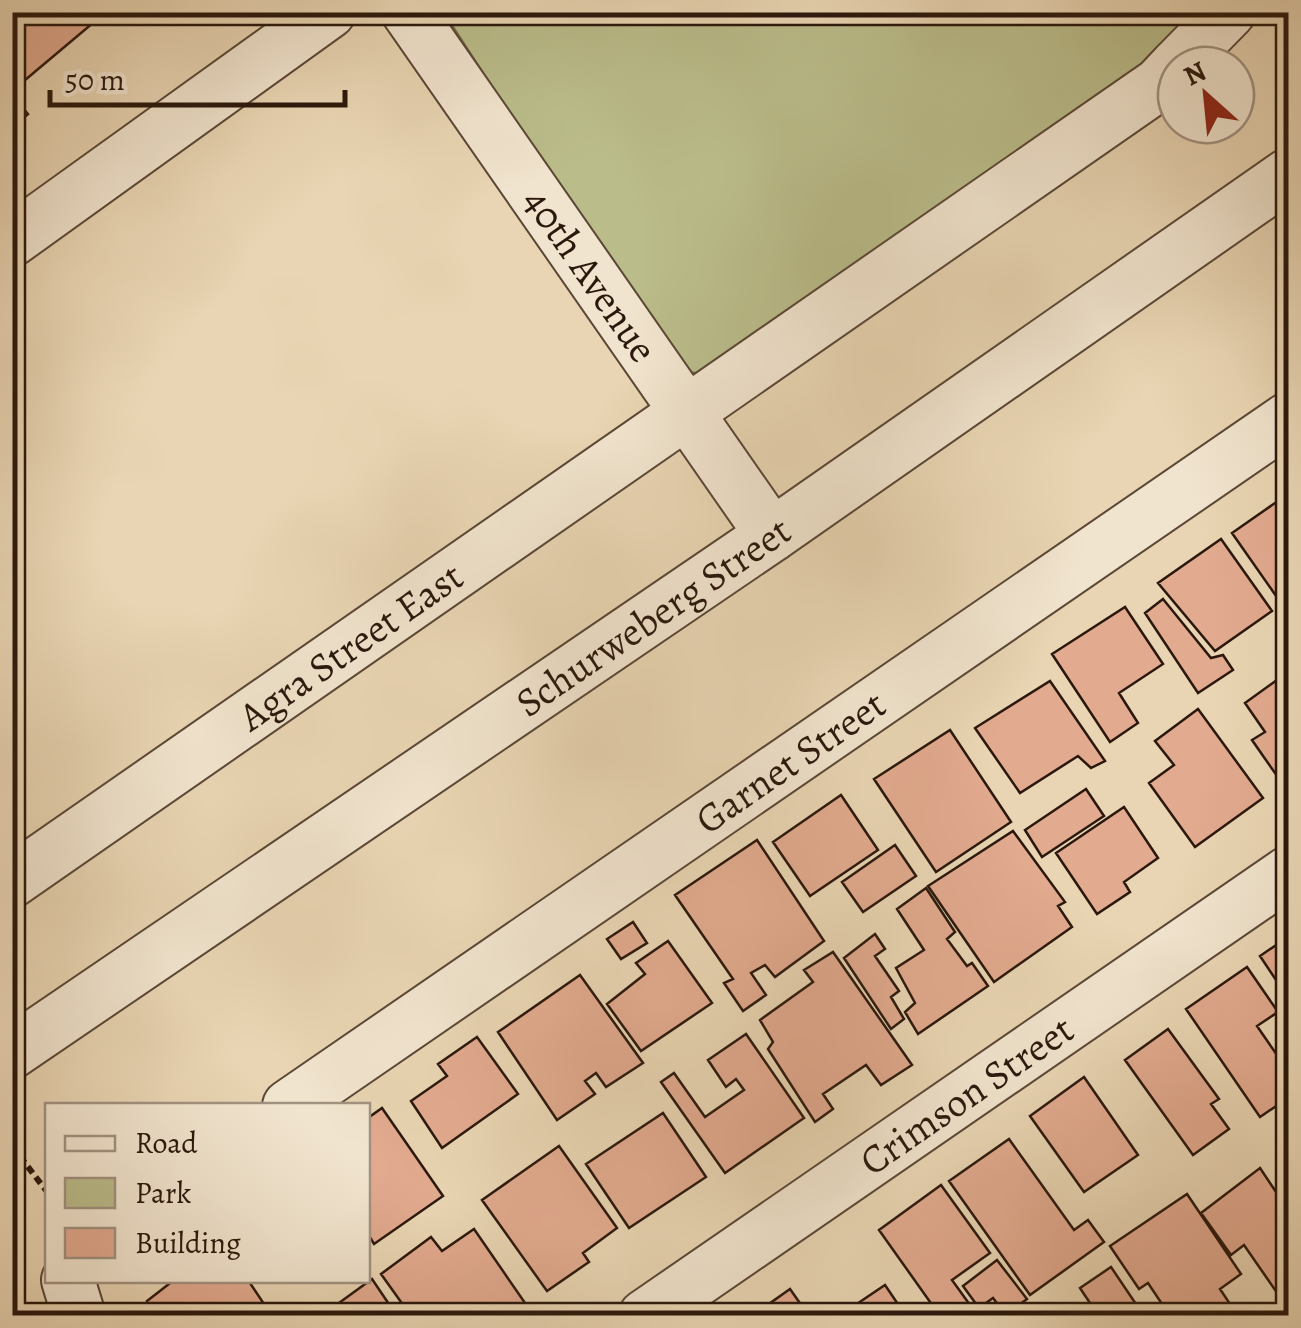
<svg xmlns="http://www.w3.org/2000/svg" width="1301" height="1328" viewBox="0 0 1301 1328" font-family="Alegreya,serif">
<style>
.green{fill:#babc8a;stroke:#726a4c;stroke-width:2.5}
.building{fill:#e2aa8f;stroke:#2b180d;stroke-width:2.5}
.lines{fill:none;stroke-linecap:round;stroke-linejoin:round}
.minor-casing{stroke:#5a4736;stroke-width:56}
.path{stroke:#2b180d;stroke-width:6;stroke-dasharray:8 5;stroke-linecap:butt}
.minor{stroke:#f1e4ce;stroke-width:52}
.labels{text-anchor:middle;stroke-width:8;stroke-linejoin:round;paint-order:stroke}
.street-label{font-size:40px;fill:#2b180d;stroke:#f1e4ce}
</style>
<rect width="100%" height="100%" fill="#e9d5b3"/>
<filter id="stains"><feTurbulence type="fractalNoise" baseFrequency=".002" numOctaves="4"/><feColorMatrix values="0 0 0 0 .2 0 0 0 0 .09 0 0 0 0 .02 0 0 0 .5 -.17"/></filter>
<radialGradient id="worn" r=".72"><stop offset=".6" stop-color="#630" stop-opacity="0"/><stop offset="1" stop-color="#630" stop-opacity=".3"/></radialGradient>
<!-- green -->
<path class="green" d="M451 13H1185L1178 44 722 373H693L670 361 451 24Z"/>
<!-- building -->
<path class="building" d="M12 12H106L12 91Z
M12 95 28 114 13 127H12Z
M1288 494V613L1232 533Z
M1221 539 1272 611 1215 651 1158 583Z
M1163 599 1211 658 1223 655 1233 670 1198 693 1145 613Z
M1125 607 1163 664 1119 693 1138 723 1110 742 1052 654Z
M1288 672V783L1284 786 1252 740 1265 732 1245 703Z
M1050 681 1105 761 1091 768 1078 756 1020 793 975 728Z
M1198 709 1263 798 1195 847 1149 783 1174 765 1155 741Z
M950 730 1011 822 936 872 874 779Z
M1086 789 1104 816 1042 857 1025 830Z
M841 795 878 850 810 896 773 842Z
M1124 807 1158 858 1124 882 1130 892 1097 914 1056 853Z
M1013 831 1065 902 1058 906 1072 927 994 982 928 886Z
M757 840 824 941 775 977 765 965 751 973 766 995 743 1011 724 983 733 979 675 895Z
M895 845 916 876 863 912 842 882Z
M926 888 955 932 947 939 967 966 972 963 988 986 918 1034 905 1012 915 1003 896 968 924 950 897 909Z
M633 922 647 943 621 959 607 939Z
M875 934 885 949 875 956 899 991 891 997 904 1019 891 1029 844 958Z
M1288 937V998L1260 956Z
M668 941 712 1003 641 1051 607 1004 645 974 636 963Z
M833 952 912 1065 881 1085 866 1065 823 1094 833 1109 815 1122 768 1049 773 1042 760 1020 813 982 804 970Z
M1247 967 1278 1012 1257 1026 1288 1071V1098L1260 1117 1186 1009Z
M580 975 643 1063 606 1087 596 1073 585 1081 595 1094 557 1120 498 1032Z
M1168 1029 1219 1099 1211 1104 1229 1129 1193 1155 1125 1060Z
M746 1034 804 1118 725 1173 661 1082 674 1073 705 1117 744 1090 736 1079 726 1087 708 1060Z
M477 1037 518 1094 442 1148 411 1101 447 1076 438 1064Z
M1084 1077 1138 1155 1084 1192 1030 1116Z
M382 1108 443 1196 374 1244 368 1234V1118Z
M663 1113 706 1177 629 1228 586 1164Z
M1009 1139 1074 1230 1088 1220 1104 1242 1030 1295 949 1181Z
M559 1146 617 1228 583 1253 589 1262 547 1291 482 1200Z
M1260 1168 1288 1210V1295L1282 1300 1244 1245 1231 1255 1201 1213Z
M941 1185 990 1253 952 1280 978 1316H940L879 1230Z
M1187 1194 1241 1274 1220 1289 1238 1316H1170L1148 1283 1139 1289 1110 1246Z
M474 1229 525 1303 507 1316H411L381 1274 431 1237 442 1251Z
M997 1260 1027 1299 1006 1315 993 1298 979 1308 963 1286Z
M1111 1267 1144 1316H1079L1092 1306 1080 1288Z
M372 1279 397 1316H321Z
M174 1280H248L272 1316H157L147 1301Z
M885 1285 906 1316H839Z
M790 1289 809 1316H752Z"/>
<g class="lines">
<defs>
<g id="minor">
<path id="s1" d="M408 12 772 535"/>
<path d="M1177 65 1229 12"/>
<path d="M12 240 329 12"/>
<path id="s2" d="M12 881 1159 84 1176 66"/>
<path id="s3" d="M12 1052 772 535 1288 175"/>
<path id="s4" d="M289 1106 1288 419"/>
<path d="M68 1280 79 1316"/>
<path id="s5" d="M645 1316 1288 873"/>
</g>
</defs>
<!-- minor casing -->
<use href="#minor" class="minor-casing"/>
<!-- path -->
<path class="path" d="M12 1146 48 1193"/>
<!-- minor -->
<use href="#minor" class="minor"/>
</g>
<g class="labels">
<!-- street labels -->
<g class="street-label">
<text dy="14" stroke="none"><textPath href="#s1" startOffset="320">40th Avenue</textPath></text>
<text dy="14" stroke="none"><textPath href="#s3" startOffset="775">Schurweberg Street</textPath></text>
<text dy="14" stroke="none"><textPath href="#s2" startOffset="412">Agra Street East</textPath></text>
<text dy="14" stroke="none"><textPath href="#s4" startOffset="608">Garnet Street</textPath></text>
<text dy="14" stroke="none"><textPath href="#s5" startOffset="390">Crimson Street</textPath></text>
</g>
</g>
<!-- margin -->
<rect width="1301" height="1328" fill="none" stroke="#e9d5b3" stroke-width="50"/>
<rect x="15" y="15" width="1271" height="1298" fill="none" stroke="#2b180d" stroke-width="5"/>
<rect x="25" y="25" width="1251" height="1278" fill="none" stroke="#2b180d" stroke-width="2.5"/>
<!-- legend -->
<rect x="45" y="1103" width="325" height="180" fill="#f1e4ce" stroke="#a29281" stroke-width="2.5"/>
<rect x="65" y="1136" width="50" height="15" fill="#f1e4ce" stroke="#a29281" stroke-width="2.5"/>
<text x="135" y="1153" font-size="30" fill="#2b180d">Road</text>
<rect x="65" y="1178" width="50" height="30" fill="#babc8a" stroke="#a29281" stroke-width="2.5"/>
<text x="135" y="1203" font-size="30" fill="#2b180d">Park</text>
<rect x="65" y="1228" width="50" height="30" fill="#e2aa8f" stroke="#a29281" stroke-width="2.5"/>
<text x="135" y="1253" font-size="30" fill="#2b180d">Building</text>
<!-- north arrow -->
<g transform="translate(1206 95) rotate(333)"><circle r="48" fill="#f1e4ce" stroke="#a29281" stroke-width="2.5"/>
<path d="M0-8L18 38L0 25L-18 38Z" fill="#8f2418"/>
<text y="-15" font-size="28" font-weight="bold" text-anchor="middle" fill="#2b180d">N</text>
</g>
<!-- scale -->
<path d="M50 90v15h295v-15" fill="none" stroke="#2b180d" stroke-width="5"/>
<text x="65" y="90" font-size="30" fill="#2b180d" stroke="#f1e4ce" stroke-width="8" paint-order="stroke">50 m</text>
<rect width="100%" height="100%" filter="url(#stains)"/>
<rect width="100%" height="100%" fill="url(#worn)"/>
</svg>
